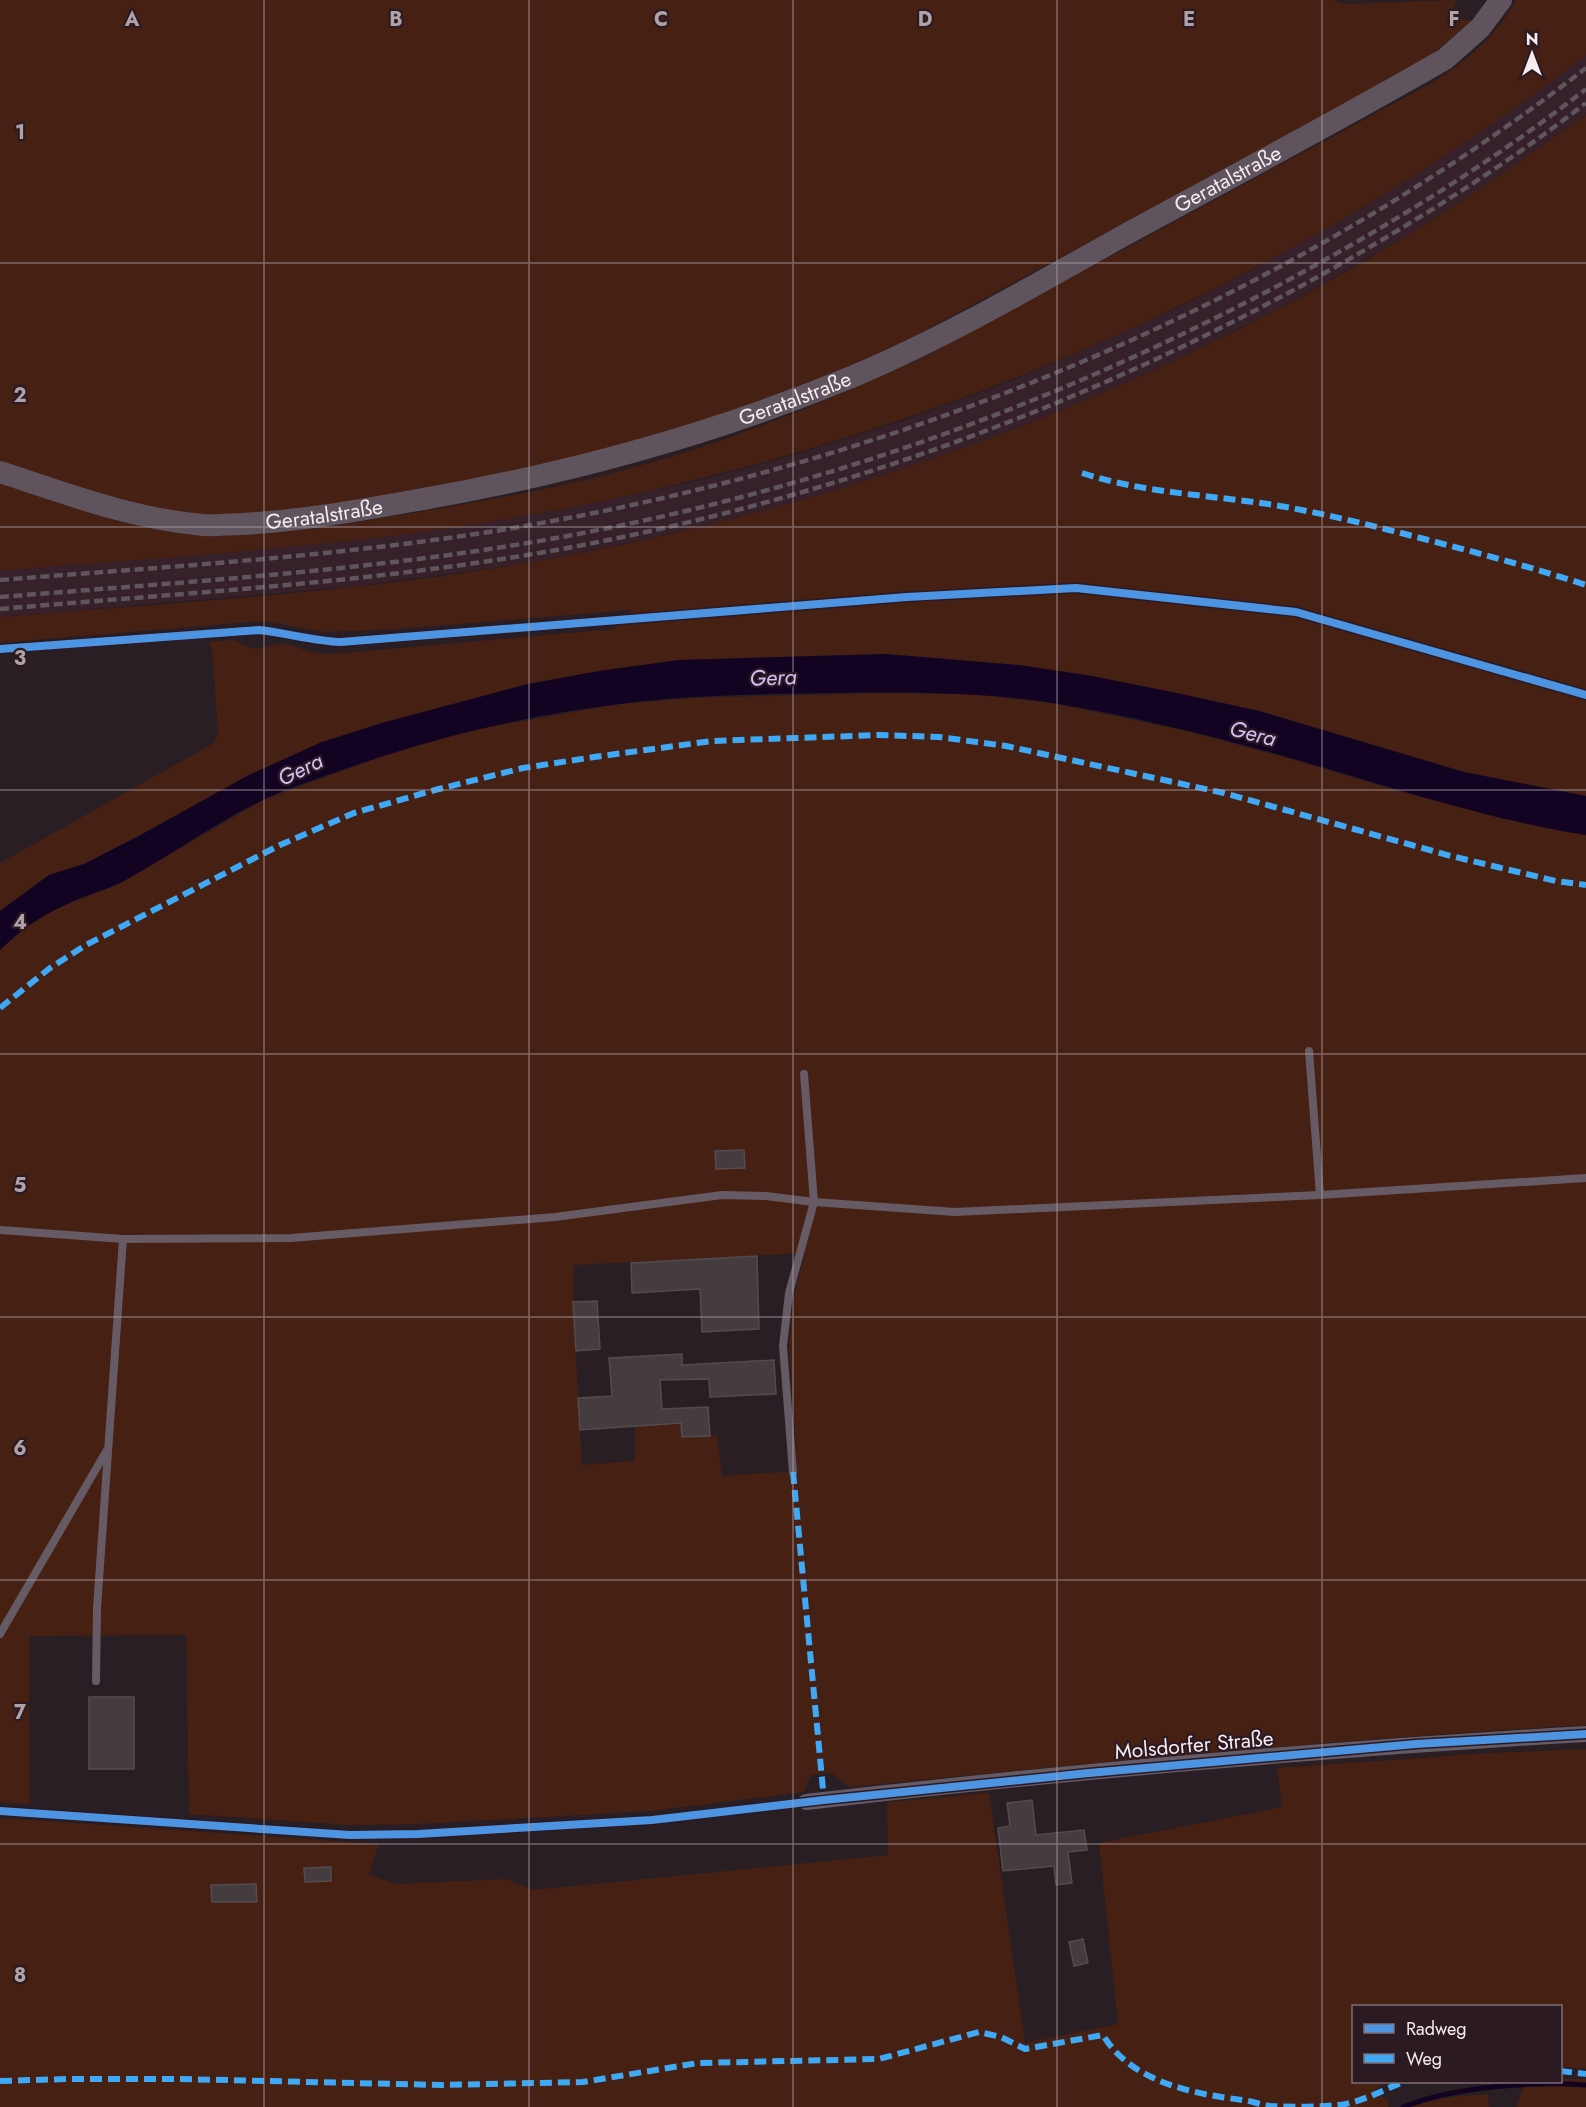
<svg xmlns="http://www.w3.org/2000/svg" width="1586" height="2107" viewBox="0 0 1586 2107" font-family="Jost,sans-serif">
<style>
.built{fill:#36202a}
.green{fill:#462013;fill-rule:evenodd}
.water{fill:#130323}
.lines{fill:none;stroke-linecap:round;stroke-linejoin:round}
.stream{stroke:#130323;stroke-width:5}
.building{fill:#453c3f;stroke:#554b4e;stroke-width:1.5}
.lane{stroke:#665b65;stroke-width:8}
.street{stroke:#665b65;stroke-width:16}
.secondary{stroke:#5f545e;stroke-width:22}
.rail{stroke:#5f555c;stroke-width:4.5;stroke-dasharray:9 4.5;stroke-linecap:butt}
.quiet{stroke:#3fa9f5;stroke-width:6;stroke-dasharray:12 6;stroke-linecap:butt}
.cycleway-casing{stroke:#2c1a23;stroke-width:11}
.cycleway{stroke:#4d94e3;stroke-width:8}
.grid{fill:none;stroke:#afa3a8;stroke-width:1.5;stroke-opacity:0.55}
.labels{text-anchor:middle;stroke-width:4.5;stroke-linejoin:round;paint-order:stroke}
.street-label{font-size:21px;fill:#f7eaf0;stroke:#2c1a23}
.water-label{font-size:22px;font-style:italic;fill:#d4bef9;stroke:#2c1a23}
.grid-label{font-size:20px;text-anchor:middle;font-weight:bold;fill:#afa3a8;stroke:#2c1a23;stroke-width:4.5;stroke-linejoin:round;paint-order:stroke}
</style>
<rect width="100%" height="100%" fill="#281e23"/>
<!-- built -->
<path class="built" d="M1586 55V115L1491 182 1401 239 1278 309 1199 349 1101 394 1015 429 917 466 806 500 710 526 529 563 358 586 0 617V571L353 540 521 517 698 481 791 456 902 421 998 386 1082 351 1179 307 1256 268 1377 199 1464 143Z"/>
<!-- green -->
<path class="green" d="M0 0H1333L1345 4 1456 0 1450 17 1473 21 1422 62 913 337C800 391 680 432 559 463 515 474 468 480 424 489 357 502 274 519 207 516 137 513 66 483 0 463Z
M1516 0H1586V55C1276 295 910 447 526 516 352 547 175 556 0 571V482C67 506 132 530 204 536 217 537 230 535 243 535 295 533 348 524 400 515 478 502 556 489 632 468 732 441 830 400 924 357L1430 84C1465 62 1496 38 1516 0Z
M1586 115V796L1464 772 1259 711 1092 676 1019 665 886 654 679 660 599 671 528 684 382 723 322 742 247 776 138 836 84 864 49 875 0 911V863L214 743 218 733 212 649 209 642 233 640 245 646 257 649 283 643 310 652 332 654 614 629 631 610 396 629 326 632 263 621 0 643V617C177 602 357 593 532 562 839 508 1136 401 1403 238 1466 200 1526 157 1586 115Z
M882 693 971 694 1052 703 1191 732 1302 762 1394 790 1492 815 1586 835V1725C1340 1739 1094 1763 849 1787L832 1773 811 1775 804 1792 651 1811 418 1824 350 1825 189 1814 186 1635 29 1636V1804L0 1802V950L23 928 38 918 75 901 120 883 265 799 391 753 467 731 619 704 691 698ZM805 1253 794 1294 789 1344 797 1471 722 1476 717 1435 682 1437 681 1423 635 1426V1461L582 1465 573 1302 574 1265Z
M1586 1749V2069L1561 2067 1560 2006H1354V2082H1385L1375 2090 1390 2102 1388 2107H0V1818L379 1844 369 1875 397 1884 507 1879 533 1890 888 1855 887 1802 989 1793 1025 2043 1118 2024 1099 1843 1282 1807 1277 1768 1490 1753Z
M1561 2079H1586V2107H1516L1523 2089 1522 2082H1560Z
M1488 2094 1489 2107H1412C1437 2097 1461 2096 1488 2094Z"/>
<!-- water -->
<path class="water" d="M886 654 1019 665 1092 676 1177 693 1259 711 1464 772 1586 796V835C1490 820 1397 789 1304 762 1222 738 1137 717 1052 703 981 692 908 692 836 693 764 694 691 695 620 704 526 715 434 738 345 769 319 778 292 787 267 798 216 822 171 856 122 882 108 889 91 894 76 900 44 914 25 926 0 950V911L49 875 84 864 139 836 247 776 322 742 382 723 528 684 599 671 679 660Z"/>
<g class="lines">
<!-- stream -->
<path class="stream" d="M1403 2107C1453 2087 1532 2081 1586 2085"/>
</g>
<!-- building -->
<path class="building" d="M744 1150 745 1168 716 1169 715 1151Z
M757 1256 759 1329 702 1332 700 1289 632 1293 631 1263Z
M597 1301 600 1349 576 1351 573 1302Z
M682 1354V1365L774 1360 776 1394 710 1397 709 1379 660 1380 662 1409 708 1407 710 1436 682 1437 681 1423 580 1430 578 1398 612 1396 609 1358Z
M89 1697H134V1769H89Z
M1032 1800 1036 1835 1084 1830 1087 1850 1068 1852 1072 1883 1056 1885 1054 1866 1003 1871 998 1828 1010 1826 1007 1803Z
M331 1867V1881L305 1882 304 1868Z
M256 1884 257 1902H212L211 1885Z
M1083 1939 1088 1963 1074 1966 1069 1942Z"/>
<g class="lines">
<!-- lane -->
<path class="lane" d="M1309 1051 1320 1195
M0 1230 123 1239 291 1238 555 1217 722 1195 766 1196 814 1202 955 1212 1320 1195 1586 1178
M793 1472 783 1346 789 1293 814 1202 804 1074
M0 1634 107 1450
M96 1681 97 1608 123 1239"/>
<!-- street -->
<path class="street" d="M806 1802C1065 1772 1325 1749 1586 1734"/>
<!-- secondary -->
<path class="secondary" id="s1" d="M0 472C67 494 133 519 203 525 216 526 229 524 242 524 299 521 356 511 412 501 563 475 712 435 854 376 949 336 1040 282 1130 232 1235 175 1341 119 1445 59L1480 28 1501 0"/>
<!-- rail -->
<path class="rail" d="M0 580C175 566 352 556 525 526 908 459 1278 306 1586 68
M0 597C195 581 391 570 583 533 845 483 1098 388 1330 257 1419 207 1505 152 1586 89
M0 609C194 592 391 582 583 545 848 494 1102 399 1337 266 1423 217 1507 164 1586 103"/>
<!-- quiet -->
<path class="quiet" d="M1082 473C1147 494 1214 495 1280 506 1321 513 1361 523 1401 533 1463 549 1525 565 1586 585
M0 1008 50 968 86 945 280 845 354 813 435 790 523 768 594 757 712 741 879 735 939 737 1006 746 1224 793 1451 856 1556 881 1586 885
M793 1472 824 1800
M1560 2071 1586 2074
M0 2081 68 2079H179L442 2085 583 2082 698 2063 879 2059 979 2032 1001 2037 1025 2049 1103 2035C1131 2082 1193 2094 1243 2100 1252 2101 1261 2105 1270 2106 1292 2107 1316 2107 1338 2105 1360 2103 1383 2090 1403 2082"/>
<defs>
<path id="cycleway" d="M0 649 259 630C287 633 313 641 341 642L907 597 1076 588 1296 612 1586 695
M0 1811 350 1835 418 1834 652 1820 824 1800 1089 1773 1416 1744 1586 1734"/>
</defs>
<!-- cycleway casing -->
<use href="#cycleway" class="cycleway-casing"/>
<!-- cycleway -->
<use href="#cycleway" class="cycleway"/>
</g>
<!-- grid -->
<path class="grid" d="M264 0V2107M529 0V2107M793 0V2107M1057 0V2107M1322 0V2107M0 263H1586M0 527H1586M0 790H1586M0 1054H1586M0 1317H1586M0 1580H1586M0 1844H1586"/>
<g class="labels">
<!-- street labels -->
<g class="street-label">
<text dy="7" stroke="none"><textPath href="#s1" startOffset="1304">Geratalstraße</textPath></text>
<text dy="7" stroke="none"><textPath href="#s1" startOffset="818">Geratalstraße</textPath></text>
<text dy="7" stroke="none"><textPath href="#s1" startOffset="332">Geratalstraße</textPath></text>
<text transform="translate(1194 1745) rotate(-5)" y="7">Molsdorfer Straße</text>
</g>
<!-- water labels -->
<g class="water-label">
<text transform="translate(773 677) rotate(-2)" y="8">Gera</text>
<text transform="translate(1253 733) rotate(14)" y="8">Gera</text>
<text transform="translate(300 769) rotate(-26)" y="8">Gera</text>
</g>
</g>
<g class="grid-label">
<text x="132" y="26">A</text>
<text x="396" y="26">B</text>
<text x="661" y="26">C</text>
<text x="925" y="26">D</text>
<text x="1189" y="26">E</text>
<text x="1454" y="26">F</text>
<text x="20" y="139">1</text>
<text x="20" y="402">2</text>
<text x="20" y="665">3</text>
<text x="20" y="929">4</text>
<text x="20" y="1192">5</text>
<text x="20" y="1455">6</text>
<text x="20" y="1719">7</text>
<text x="20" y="1982">8</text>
</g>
<!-- legend -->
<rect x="1352" y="2005" width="210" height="78" fill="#2c1a23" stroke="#7d6d75" stroke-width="1.5"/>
<rect x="1364" y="2024" width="30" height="9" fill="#4d94e3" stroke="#7d6d75" stroke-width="1.5"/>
<text x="1406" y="2035" font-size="18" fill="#f7eaf0">Radweg</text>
<rect x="1364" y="2054" width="30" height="9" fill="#3fa9f5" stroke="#7d6d75" stroke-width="1.5"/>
<text x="1406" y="2065" font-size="18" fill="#f7eaf0">Weg</text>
<!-- north arrow -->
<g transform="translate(1532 54)" stroke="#2c1a23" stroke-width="4.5" paint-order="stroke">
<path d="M0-4.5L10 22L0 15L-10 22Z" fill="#f7eaf0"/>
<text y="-9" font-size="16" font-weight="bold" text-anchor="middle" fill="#f7eaf0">N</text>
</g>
</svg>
